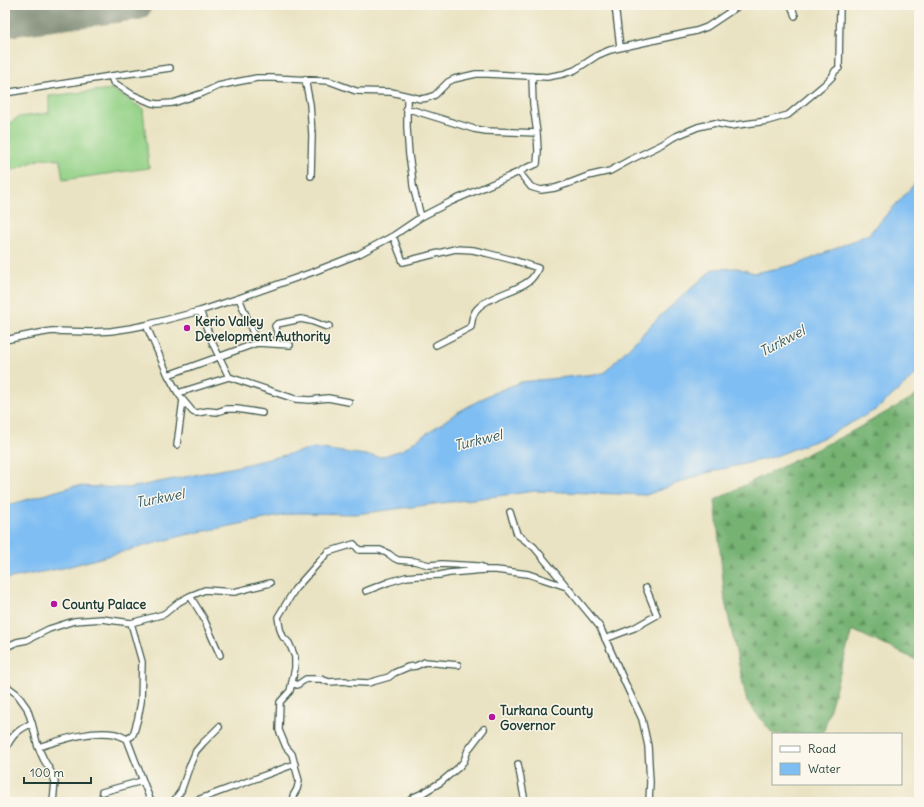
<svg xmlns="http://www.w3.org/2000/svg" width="924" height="807" viewBox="0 0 924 807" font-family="Delius,sans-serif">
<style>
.forest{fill:url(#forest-firs);stroke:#4a7854}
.pitch{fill:#93d186;stroke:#59875d}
.water{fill:#7fbef3;stroke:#4f7e94}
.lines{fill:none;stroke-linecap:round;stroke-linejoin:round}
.runway{stroke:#84907c;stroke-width:30}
.minor-casing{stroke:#3d5649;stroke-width:8}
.minor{stroke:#fff;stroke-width:5.5}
.poi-dot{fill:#b5179e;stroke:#fbf7ec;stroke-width:1.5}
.labels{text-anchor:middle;stroke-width:3;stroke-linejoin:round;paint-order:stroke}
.poi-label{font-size:13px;font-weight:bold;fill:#1f3d34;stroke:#fbf7ec;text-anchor:start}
.water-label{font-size:14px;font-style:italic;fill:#375d64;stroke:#fbf7ec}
</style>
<defs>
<pattern id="forest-firs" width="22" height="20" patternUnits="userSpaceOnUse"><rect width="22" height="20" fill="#76b373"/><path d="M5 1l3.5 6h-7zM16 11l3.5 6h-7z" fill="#60935f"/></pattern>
</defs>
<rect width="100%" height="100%" fill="#fbf7ec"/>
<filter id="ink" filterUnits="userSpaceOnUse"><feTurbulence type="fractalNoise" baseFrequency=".025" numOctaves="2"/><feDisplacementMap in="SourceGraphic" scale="8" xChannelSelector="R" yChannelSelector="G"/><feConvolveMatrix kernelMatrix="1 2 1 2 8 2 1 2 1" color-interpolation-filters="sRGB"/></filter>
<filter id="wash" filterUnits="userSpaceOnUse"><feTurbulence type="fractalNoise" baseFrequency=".012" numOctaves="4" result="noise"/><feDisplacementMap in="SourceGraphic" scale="16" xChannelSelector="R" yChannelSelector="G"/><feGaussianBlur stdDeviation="0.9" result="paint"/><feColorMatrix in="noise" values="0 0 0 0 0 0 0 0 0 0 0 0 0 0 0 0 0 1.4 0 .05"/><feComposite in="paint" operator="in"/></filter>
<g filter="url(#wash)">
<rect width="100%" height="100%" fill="#eae3c3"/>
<!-- forest -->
<path class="forest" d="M919 392V661L852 630 823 734H773L747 702 725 601 715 500 851 432 917 395Z"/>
<!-- pitch -->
<path class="pitch" d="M112 89 143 109 149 168 63 180 60 160 43 158 10 171 5 160V126L19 117 49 113V96Z"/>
<!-- water -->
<path class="water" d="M919 179V371L910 380 877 409 825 437 773 457 706 473 646 495 536 491 356 514 295 513 185 535 63 568 5 579V506L74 486 129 488 235 467 314 448 380 457 402 450 458 412 491 394 521 382 604 373 659 317 713 269 737 268 754 273 799 264 869 234Z"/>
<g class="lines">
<!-- runway -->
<path class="runway" d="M5 22 137 5"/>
</g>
</g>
<g filter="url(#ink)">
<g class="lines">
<defs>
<path id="minor" d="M615 5 620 47
M791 5 795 16
M111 76 113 82 133 95 152 103 158 104 173 103 203 93 218 86 236 82 257 78H273L329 81 356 91 391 92 421 99 427 98 435 95 448 82 454 79 476 74H488L547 77 563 74 575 70 598 55 610 50 696 31 707 27 740 5
M305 79 310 104 312 135 311 176
M5 93 111 76 170 68
M407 96V128L409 155 412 175 413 186 421 217
M406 108 474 129 486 131 513 132 537 133
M519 172 531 187 541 190 555 188 567 184 588 176 610 171 630 160 663 144 674 137 698 127 715 123 730 126 767 121 788 115 825 84 832 77 835 71 839 68 840 5
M393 236 403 262 455 249 473 250 486 253 513 260 538 268C536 273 533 278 529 281 515 292 491 295 479 307 473 312 472 319 471 327L436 345
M239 298 257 343
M200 311 213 344 229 377
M146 325 168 375 178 393 229 377 295 399 310 400 328 398 349 402
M5 340 34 334 52 331 91 332 111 331 131 328 146 325 200 311 239 298 313 272 359 254 393 236 421 217 450 202 519 172 526 168 537 164 538 151 537 133 533 104 532 76
M276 344 278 334 275 326 277 324 301 319 311 321 327 327 329 326
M168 375 257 343 290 345
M183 400 193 412 197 413 208 411 217 412 226 409H237L262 413
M177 445 183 400 178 393
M510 512 517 534 534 547 600 627 626 685 642 719 648 746 650 782 649 802
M366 591 389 582 406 577 417 576 440 575 449 573 484 570H496L528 574 567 587
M190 596 203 617 220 655
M131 623 164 614 179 602 190 596 205 590 234 592 270 583
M605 639 634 628 657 615 646 588
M5 646 6 647 17 642 27 640 49 629 74 621 102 619 131 623 142 662 141 702 138 718 134 732 132 736 127 739
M292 682 297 685 306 679H321L329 682 346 681 348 682 368 683 389 677 394 673 408 667 416 666 425 662 458 665
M5 685 17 694 27 708 32 723 38 747 44 760 50 770 55 781 53 802
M38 747C62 740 89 730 115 734 119 735 123 737 127 739L151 802
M5 752C10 736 18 730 32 723
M518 764 525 802
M102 792 142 781
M173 802 181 791 190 765 196 751 203 743 219 727
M192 802 295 764
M293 802V796L297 789 299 781 292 754 286 747 279 730 280 702 290 691 295 668V657L289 643 283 637 280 629 278 617 295 589 328 552 354 544 359 550H380L389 554 394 558 398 560 410 561H414L429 565 442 564 478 566 482 567 484 570
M408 802 414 797 423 793 441 782 459 767 464 761 468 750 484 729
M914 802H919"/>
</defs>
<!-- minor casing -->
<use href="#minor" class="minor-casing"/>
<!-- minor -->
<use href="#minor" class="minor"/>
</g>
</g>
<!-- markers -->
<g class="poi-dot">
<circle cx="187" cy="328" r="4"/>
<circle cx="54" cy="604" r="4"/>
<circle cx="492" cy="717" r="4"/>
</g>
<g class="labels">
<!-- poi labels -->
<g class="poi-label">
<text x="195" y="326">Kerio Valley<tspan x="195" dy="15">Development Authority</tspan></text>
<text x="62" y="609">County Palace</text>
<text x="500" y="715">Turkana County<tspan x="500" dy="15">Governor</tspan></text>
</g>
<!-- water labels -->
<g class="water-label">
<text transform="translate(782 341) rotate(-28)" y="5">Turkwel</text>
<text transform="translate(478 440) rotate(-14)" y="5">Turkwel</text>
<text transform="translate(160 498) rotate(-11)" y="5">Turkwel</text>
</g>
</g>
<!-- margin -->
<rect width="924" height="807" fill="none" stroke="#fbf7ec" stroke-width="20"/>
<!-- legend -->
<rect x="772" y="733" width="130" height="52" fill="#fbf7ec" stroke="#a3ada2"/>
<rect x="780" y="746" width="20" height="6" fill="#ffffff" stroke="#a3ada2"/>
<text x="808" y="753" font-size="12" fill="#1f3d34">Road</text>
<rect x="780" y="763" width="20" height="12" fill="#7fbef3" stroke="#a3ada2"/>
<text x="808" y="773" font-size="12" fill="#1f3d34">Water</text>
<!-- scale -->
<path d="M24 777v6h67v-6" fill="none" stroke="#1f3d34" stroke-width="2"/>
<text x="30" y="777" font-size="12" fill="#1f3d34" stroke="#fbf7ec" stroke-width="3" paint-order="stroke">100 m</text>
</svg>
